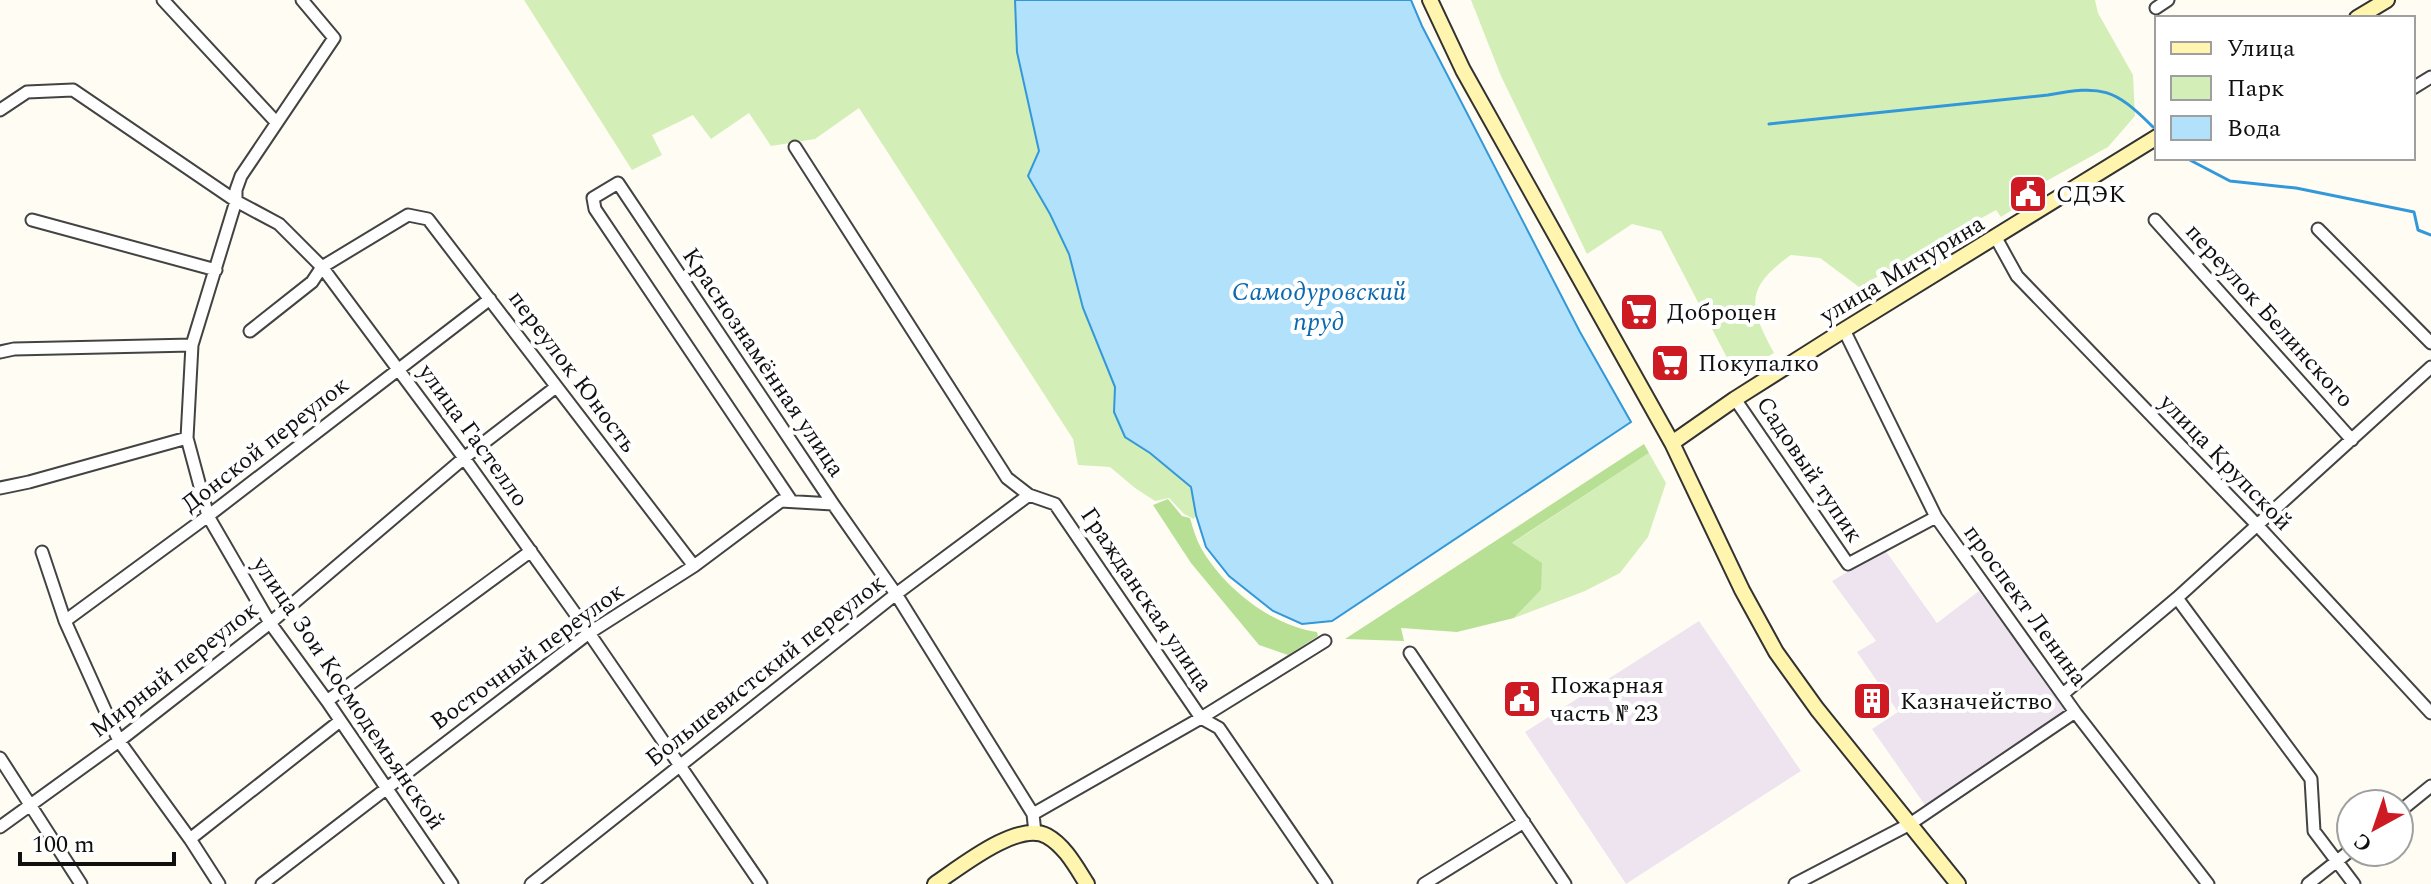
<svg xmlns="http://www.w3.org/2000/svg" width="2431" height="884" viewBox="0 0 2431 884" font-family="Spectral,serif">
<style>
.industrial{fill:#eee4ef}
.green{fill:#d4eeb8}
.forest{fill:#b8e095}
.water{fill:#b2e1fc;stroke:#3298da;stroke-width:2}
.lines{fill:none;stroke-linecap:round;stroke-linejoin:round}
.stream{stroke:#3298da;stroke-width:3}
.street-casing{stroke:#434343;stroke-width:15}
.secondary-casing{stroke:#323232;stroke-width:18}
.street{stroke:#fff;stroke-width:11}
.secondary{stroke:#fff5ae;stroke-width:14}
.labels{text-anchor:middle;stroke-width:8;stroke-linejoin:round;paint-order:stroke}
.poi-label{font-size:24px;fill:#101010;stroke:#fff;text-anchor:start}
.street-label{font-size:24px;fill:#101010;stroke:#fff}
.water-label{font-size:26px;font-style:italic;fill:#0c69af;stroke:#fff}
</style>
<rect width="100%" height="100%" fill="#fffdf3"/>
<!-- industrial -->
<path class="industrial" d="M1885 550 1937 623 1979 591 2067 712 1927 808 1872 729 1898 712 1857 652 1876 641 1832 581Z
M1699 621 1801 771 1626 884 1525 732Z"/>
<!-- green -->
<path class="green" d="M524 0H1015L1017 52 1039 151 1028 176 1050 214 1069 254 1083 308 1115 387 1114 412 1125 437 1150 453 1191 487 1196 515 1194 519 1184 514 1169 498 1155 501 1135 488 1110 467 1078 465 1073 439 859 108 815 139 771 146 749 113 711 139 693 115 652 135 662 155 632 170Z
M1471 0H2095L2098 13 2133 75 2135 116 2108 147 2041 184 2044 190 2001 217 1996 210 1859 287 1820 258 1791 255C1745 288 1748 306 1774 353L1736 375 1661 231 1632 224 1587 254 1501 76Z
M1649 453 1666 483 1648 537 1620 573 1585 591 1514 618 1541 590 1511 544Z"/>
<!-- forest -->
<path class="forest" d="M1644 444 1649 453 1512 543 1542 563 1541 590 1514 618 1457 632 1401 628 1404 641 1345 639Z
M1168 499 1182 516 1190 518C1193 528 1196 539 1201 548 1224 588 1272 626 1317 632L1318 636 1288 655 1259 645 1191 563 1153 505Z"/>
<!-- water -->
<path class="water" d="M1015 0H1411L1422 26 1580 332 1631 422 1332 621 1302 624 1273 611 1229 576 1206 547 1196 515 1191 487 1150 453 1125 437 1114 412 1115 387 1083 308 1069 254 1050 214 1028 176 1039 151 1017 52Z"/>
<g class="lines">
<!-- stream -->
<path class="stream" d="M1769 124 2048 95C2102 85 2114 88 2153 127
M2186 158 2230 181 2296 188 2414 212 2418 230 2431 235"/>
<defs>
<path id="street" d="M163 0 276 122
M302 0 334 38 241 176 236 190V201L192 345 187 438 208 516 270 623 327 701 452 884
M2156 8 2168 0
M2413 88 2431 77
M0 110 27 92 73 90 236 201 279 224 322 267 464 458 589 633 761 884
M795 147 1007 478 1029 495 1055 504 1201 718 1219 728 1326 884
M32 220 216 270
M2155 220 2352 440
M2318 229 2431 343
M1996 238 2017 276 2258 526 2431 713
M1844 330 1936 517 2075 712 2208 884
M250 331 312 282 322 267 408 215 428 219 694 566
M0 352 14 349 192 345
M1735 399 1848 564 1936 517
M0 488 29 482 187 438
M790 499 595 209 593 198 618 183 833 504 896 594 1033 814 1035 833
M42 552 65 621 119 741 190 839 219 884
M2177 598 2311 779 2314 831 2354 884
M65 621 208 516 490 299
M1410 653 1565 884
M2063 694 2177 598 2431 367
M327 701 531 551
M0 758 81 884
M2399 812 2431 786
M1033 814 1201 718 1325 641
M0 827 119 741 270 623 464 458 556 387
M190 839 340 721
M262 884 589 633 694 566 781 501 833 504
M531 884 896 594 1029 495
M1424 884 1524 822
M1795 884 1910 824 2075 712
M2308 884 2351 850"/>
<path id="secondary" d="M1430 0 1463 70 1672 443 1742 590 1776 652 1817 709 1958 884
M2357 18 2387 0
M1672 443 1735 399 1844 330 2157 137
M935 884C959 868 1018 820 1047 836 1065 846 1076 867 1087 884"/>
</defs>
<!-- street casing -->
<use href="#street" class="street-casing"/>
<!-- secondary casing -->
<use href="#secondary" class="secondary-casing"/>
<!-- street -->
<use href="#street" class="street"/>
<!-- secondary -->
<use href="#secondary" class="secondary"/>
</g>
<!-- icons -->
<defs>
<symbol id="civic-square" viewBox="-11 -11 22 22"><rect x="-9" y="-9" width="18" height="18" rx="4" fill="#ce1a23" stroke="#fff"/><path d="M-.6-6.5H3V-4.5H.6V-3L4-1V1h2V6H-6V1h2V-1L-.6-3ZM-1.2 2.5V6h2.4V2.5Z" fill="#fff"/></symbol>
<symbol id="supermarket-square" viewBox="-11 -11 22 22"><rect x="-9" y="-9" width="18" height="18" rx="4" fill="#ce1a23" stroke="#fff"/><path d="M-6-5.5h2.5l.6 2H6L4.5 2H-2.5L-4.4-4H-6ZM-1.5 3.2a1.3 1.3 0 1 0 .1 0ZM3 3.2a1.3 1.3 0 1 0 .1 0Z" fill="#fff"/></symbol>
<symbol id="building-square" viewBox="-11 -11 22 22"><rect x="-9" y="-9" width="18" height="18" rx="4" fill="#ce1a23" stroke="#fff"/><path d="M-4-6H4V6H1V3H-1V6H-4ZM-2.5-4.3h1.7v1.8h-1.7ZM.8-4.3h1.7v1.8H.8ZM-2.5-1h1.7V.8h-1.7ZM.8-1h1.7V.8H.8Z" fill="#fff"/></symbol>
</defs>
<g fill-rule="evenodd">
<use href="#civic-square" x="2006" y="172" width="44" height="44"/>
<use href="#supermarket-square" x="1617" y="290" width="44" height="44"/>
<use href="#supermarket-square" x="1648" y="341" width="44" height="44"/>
<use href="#civic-square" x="1500" y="677" width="44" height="44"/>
<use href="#building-square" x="1850" y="679" width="44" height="44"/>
</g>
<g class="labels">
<!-- poi labels -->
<g class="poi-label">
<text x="2056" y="202">СДЭК</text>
<text x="1667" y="320">Доброцен</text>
<text x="1698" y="371">Покупалко</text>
<text x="1550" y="693">Пожарная<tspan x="1550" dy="28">часть № 23</tspan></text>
<text x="1900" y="709">Казначейство</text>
</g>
<!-- street labels -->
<g class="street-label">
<text transform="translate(1902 269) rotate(-31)" y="8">улица Мичурина</text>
<text transform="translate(2270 315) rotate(48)" y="8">переулок Белинского</text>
<text transform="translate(764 362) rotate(56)" y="8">Краснознамённая улица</text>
<text transform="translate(573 371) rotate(53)" y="8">переулок Юность</text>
<text transform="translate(474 435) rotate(54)" y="8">улица Гастелло</text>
<text transform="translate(265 444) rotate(-38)" y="8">Донской переулок</text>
<text transform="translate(2226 462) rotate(46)" y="8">улица Крупской</text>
<text transform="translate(1810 469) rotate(56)" y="8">Садовый тупик</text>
<text transform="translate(1147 599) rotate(56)" y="8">Гражданская улица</text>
<text transform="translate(2026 605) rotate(54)" y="8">проспект Ленина</text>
<text transform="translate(527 656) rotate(-36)" y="8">Восточный переулок</text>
<text transform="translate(174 669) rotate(-38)" y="8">Мирный переулок</text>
<text transform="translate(765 670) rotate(-38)" y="8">Большевистский переулок</text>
<text transform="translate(349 693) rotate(56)" y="8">улица Зои Космодемьянской</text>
</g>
<!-- water labels -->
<g class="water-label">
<text x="1319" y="300">Самодуровский<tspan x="1319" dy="30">пруд</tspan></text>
</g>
</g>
<!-- legend -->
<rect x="2155" y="16" width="260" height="144" fill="#ffffff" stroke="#9f9f9f" stroke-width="2"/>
<rect x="2171" y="42" width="40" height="12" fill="#fff5ae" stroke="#9f9f9f" stroke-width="2"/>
<text x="2227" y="56" font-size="24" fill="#101010">Улица</text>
<rect x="2171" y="76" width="40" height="24" fill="#d4eeb8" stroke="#9f9f9f" stroke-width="2"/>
<text x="2227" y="96" font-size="24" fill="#101010">Парк</text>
<rect x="2171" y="116" width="40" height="24" fill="#b2e1fc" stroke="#9f9f9f" stroke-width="2"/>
<text x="2227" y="136" font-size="24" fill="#101010">Вода</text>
<!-- north arrow -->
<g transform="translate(2375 828) rotate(220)"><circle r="38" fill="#ffffff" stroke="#9f9f9f" stroke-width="2"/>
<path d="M0-6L14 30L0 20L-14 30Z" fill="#ce1a23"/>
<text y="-12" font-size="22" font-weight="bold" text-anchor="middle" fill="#101010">С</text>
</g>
<!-- scale -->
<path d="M20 852v12h154v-12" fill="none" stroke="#101010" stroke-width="4"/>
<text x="32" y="852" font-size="24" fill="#101010" stroke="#ffffff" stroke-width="6" paint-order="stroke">100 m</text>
</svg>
